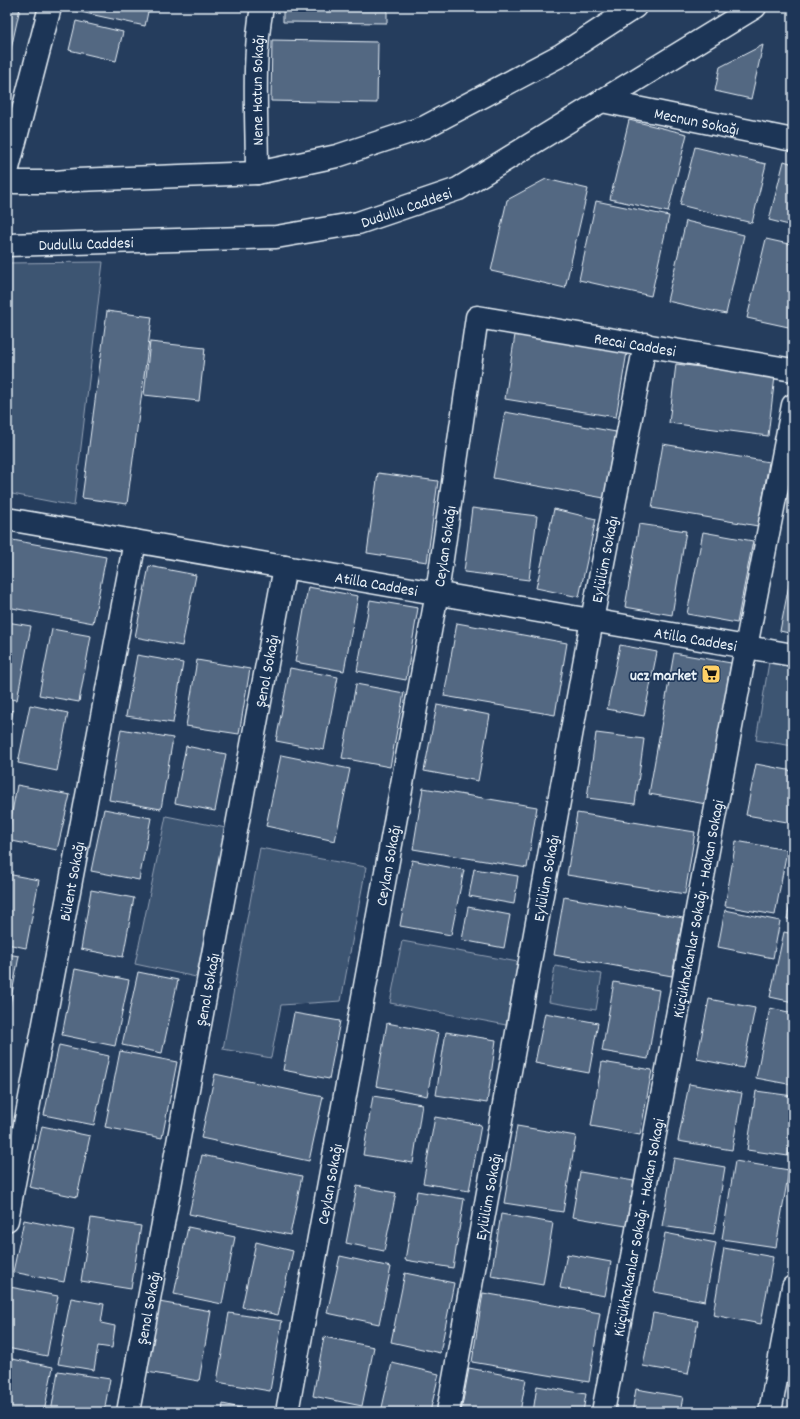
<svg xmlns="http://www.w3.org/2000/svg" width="800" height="1419" viewBox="0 0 800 1419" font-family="Dekko,sans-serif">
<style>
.green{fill:#3e5472;stroke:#93a2b5}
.building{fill:#536782;stroke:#e8f1f8}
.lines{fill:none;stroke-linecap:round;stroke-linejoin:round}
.street-casing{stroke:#e8f1f8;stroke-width:25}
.primary-casing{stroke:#e8f1f8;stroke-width:25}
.street{stroke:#1d3557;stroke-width:22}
.primary{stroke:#1d3557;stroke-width:22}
.labels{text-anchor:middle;stroke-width:3.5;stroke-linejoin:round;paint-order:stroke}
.street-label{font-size:16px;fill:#e8f1f8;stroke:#1d3557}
.poi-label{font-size:16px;font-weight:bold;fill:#e8f1f8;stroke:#1d3557;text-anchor:end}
</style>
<rect width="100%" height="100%" fill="#253d5d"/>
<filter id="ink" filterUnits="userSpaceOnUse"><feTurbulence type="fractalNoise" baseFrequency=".025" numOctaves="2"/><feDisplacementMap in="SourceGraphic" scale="8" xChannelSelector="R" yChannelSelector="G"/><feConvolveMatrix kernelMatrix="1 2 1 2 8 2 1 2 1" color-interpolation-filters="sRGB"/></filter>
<g filter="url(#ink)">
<!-- green -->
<path class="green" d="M103 262 74 506 7 493V263Z
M769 662 793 665V746L756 740Z
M166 816 226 828 196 977 135 964Z
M260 848 366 867 341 1001 281 1005 271 1058 223 1049Z
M402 941 518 962 506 1025 390 1003Z
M555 966 602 974 596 1010 549 1002Z"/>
<!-- building -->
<path class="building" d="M7 7 20 8 9 58 7 57Z
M72 7H149L145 26 71 10Z
M283 7H387V23L283 22Z
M76 21 123 32 116 61 69 50Z
M272 40 378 42 377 103 271 101Z
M763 45 751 99 715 91 720 67Z
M629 120 687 134 668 212 610 199Z
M695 147 766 164 752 223 680 205Z
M784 161 793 164V226L769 220Z
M546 179 588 189 565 288 491 271 507 200Z
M596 201 669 216 651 296 579 280Z
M686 221 744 235 726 314 667 301Z
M766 239 793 245V328L747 318Z
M107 311 152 317 127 504 82 498Z
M515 335 627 352 616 417 505 399Z
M150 342 205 348 199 401 144 395Z
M676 364 775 376 768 436 669 423Z
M505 412 616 432 604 498 493 478Z
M663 444 769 462 758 526 652 508Z
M378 473 438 481 427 562 367 553Z
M472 508 537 516 529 580 464 572Z
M554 509 596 519 579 597 536 588Z
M639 524 686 531 672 615 625 607Z
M703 532 753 541 737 623 687 614Z
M7 539 106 557 93 623 7 607Z
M793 564V634L780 631Z
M149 566 196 575 182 646 135 637Z
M308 587 358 596 344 671 295 662Z
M370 600 418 608 406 680 357 671Z
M7 622 31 626 17 700 7 698Z
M457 623 567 643 555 715 444 696Z
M52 629 91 636 79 702 39 695Z
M620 645 657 652 644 716 607 709Z
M674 653 731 663 706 804 649 794Z
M137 655 183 663 173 723 126 716Z
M197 660 250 669 239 734 186 726Z
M290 668 338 677 324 750 276 741Z
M356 684 404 693 390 767 342 758Z
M30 705 68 713 57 771 18 763Z
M437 705 490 715 478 781 424 771Z
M7 709 13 711 7 741Z
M121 729 173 738 161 809 109 800Z
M596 733 644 739 635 804 587 798Z
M186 746 226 754 215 811 175 803Z
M281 755 350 769 335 841 266 826Z
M756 764 793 771V823L746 815Z
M17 785 70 795 57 850 7 840Z
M423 788 537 807 527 868 413 849Z
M104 809 151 818 139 880 91 871Z
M577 813 695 832 685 894 567 875Z
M736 841 787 850 775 915 725 906Z
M412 860 464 870 451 935 400 926Z
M474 869 518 876 514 904 469 896Z
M7 874 39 880 26 948 7 944Z
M793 888V920L787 919Z
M91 890 134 898 123 957 81 949Z
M564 897 683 918 672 976 554 955Z
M468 907 510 915 504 948 462 940Z
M725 910 780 921 773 958 718 947Z
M784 932 793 934V1002L770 997Z
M7 954 19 956 7 1020Z
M75 969 129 980 115 1046 62 1035Z
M138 972 178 980 162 1053 122 1045Z
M614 982 659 990 648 1059 602 1051Z
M709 999 755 1008 743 1068 697 1059Z
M770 1008 793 1013V1085L756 1078Z
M294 1013 340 1021 329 1079 283 1070Z
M545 1013 598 1023 589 1073 535 1063Z
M387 1023 439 1033 427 1096 376 1086Z
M446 1032 496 1040 487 1103 436 1095Z
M59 1045 109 1056 94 1125 44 1115Z
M120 1051 177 1062 162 1138 105 1127Z
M602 1062 652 1070 640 1135 591 1126Z
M215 1074 323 1097 309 1161 201 1138Z
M689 1084 742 1093 732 1150 678 1141Z
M756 1091 793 1096V1123L788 1156 747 1150Z
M373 1096 422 1104 413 1163 363 1155Z
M435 1117 481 1125 469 1191 423 1183Z
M42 1126 90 1136 77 1197 29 1187Z
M517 1126 576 1136 563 1212 504 1203Z
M202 1155 302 1176 290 1235 189 1214Z
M674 1158 725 1167 714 1234 662 1226Z
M735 1161 789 1170 776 1247 722 1239Z
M580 1172 634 1181 626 1226 572 1217Z
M357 1186 396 1193 384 1251 346 1243Z
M417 1191 464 1199 453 1268 405 1260Z
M501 1214 553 1223 543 1285 491 1276Z
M91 1218 141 1226 131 1289 81 1281Z
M24 1220 74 1230 64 1282 13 1272Z
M188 1227 235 1237 222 1304 174 1294Z
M665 1233 716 1243 705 1301 654 1292Z
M256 1242 293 1251 278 1315 242 1307Z
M724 1248 773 1257 761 1324 713 1315Z
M567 1254 611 1262 605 1296 560 1288Z
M340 1256 391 1267 379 1324 327 1313Z
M405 1273 454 1283 440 1353 391 1342Z
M10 1287 58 1296 47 1356 7 1348V1303Z
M483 1293 600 1313 589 1382 472 1362Z
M71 1298 104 1304 101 1323 115 1326 112 1348 98 1346 94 1370 58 1364Z
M159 1302 211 1311 199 1381 147 1372Z
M229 1313 282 1321 270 1391 217 1382Z
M653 1313 698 1321 688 1374 643 1366Z
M324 1337 374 1347 362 1406 313 1396Z
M7 1358 53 1367 44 1412H7Z
M392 1363 439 1374 430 1412H381Z
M469 1368 526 1379 520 1412H461Z
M58 1371 110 1379 104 1412H51Z
M537 1386 586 1394 583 1412H533Z
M793 1388V1412H788Z
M636 1389 683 1397 680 1412H632Z
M223 1404 258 1412H222Z"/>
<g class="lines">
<defs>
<g id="street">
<path id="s1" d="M602 101 793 140"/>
<path d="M7 172 50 7"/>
<path id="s2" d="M257 173C257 118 252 61 262 7"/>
<path id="s3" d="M7 519 793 655"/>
<path id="s4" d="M7 1220 135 541"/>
<path id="s5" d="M128 1412 285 567"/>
<path id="s6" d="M287 1412 437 593 477 317 793 370"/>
<path id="s7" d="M448 1412 592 620 645 344"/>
<path id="s8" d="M603 1412 746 647 793 405"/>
<path d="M770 1412 793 1287"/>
</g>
<g id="primary">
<path d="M7 182H56L77 180 257 173 337 156 425 127 561 55 635 7"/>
<path id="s9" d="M7 245 276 237 358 223 458 189 755 7"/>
</g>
</defs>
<!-- street casing -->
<use href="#street" class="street-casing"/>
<!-- primary casing -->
<use href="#primary" class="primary-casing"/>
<!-- street -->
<use href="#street" class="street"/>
<!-- primary -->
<use href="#primary" class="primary"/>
</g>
</g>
<!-- icons -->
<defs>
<symbol id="supermarket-square" viewBox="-11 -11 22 22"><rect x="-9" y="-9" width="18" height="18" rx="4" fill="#ffd166" stroke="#1d3557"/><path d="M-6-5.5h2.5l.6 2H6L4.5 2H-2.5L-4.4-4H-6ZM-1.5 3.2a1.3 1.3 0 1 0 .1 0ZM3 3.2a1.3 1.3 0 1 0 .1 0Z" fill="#111"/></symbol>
</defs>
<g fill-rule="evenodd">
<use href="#supermarket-square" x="700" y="663" width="22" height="22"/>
</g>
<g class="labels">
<!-- street labels -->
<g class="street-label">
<text dy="6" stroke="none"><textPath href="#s2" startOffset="83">Nene Hatun Sokağı</textPath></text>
<text dy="6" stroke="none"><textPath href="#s1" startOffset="97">Mecnun Sokağı</textPath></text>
<text dy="6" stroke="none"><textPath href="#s9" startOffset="403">Dudullu Caddesi</textPath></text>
<text dy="6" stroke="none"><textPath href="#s9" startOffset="79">Dudullu Caddesi</textPath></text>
<text dy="6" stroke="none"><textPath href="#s6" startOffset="1272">Recai Caddesi</textPath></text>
<text dy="6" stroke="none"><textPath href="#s6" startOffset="880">Ceylan Sokağı</textPath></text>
<text dy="6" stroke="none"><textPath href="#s7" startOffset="867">Eylülüm Sokağı</textPath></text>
<text dy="6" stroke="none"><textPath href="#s3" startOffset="375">Atilla Caddesi</textPath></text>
<text dy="6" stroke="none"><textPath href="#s3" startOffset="699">Atilla Caddesi</textPath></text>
<text dy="6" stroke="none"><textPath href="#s5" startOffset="754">Şenol Sokağı</textPath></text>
<text dy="6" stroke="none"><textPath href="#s6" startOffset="556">Ceylan Sokağı</textPath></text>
<text dy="6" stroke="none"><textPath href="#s7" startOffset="543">Eylülüm Sokağı</textPath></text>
<text dy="6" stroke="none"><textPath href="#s4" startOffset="345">Bülent Sokağı</textPath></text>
<text dy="6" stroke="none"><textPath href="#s8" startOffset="512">Küçükhakanlar Sokağı - Hakan Sokagi</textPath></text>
<text dy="6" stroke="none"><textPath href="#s5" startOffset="430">Şenol Sokağı</textPath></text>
<text dy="6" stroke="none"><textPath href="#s6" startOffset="232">Ceylan Sokağı</textPath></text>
<text dy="6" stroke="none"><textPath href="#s7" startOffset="219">Eylülüm Sokağı</textPath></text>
<text dy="6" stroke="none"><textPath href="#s8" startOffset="188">Küçükhakanlar Sokağı - Hakan Sokagi</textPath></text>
<text dy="6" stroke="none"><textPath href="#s5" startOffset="106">Şenol Sokağı</textPath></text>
</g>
<!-- poi labels -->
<g class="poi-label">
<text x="697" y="680">ucz market</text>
</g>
</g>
<!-- margin -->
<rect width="800" height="1419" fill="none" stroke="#1d3557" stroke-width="24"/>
<rect x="12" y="12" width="776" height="1395" fill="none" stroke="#e8f1f8" stroke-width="1.5" filter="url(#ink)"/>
</svg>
